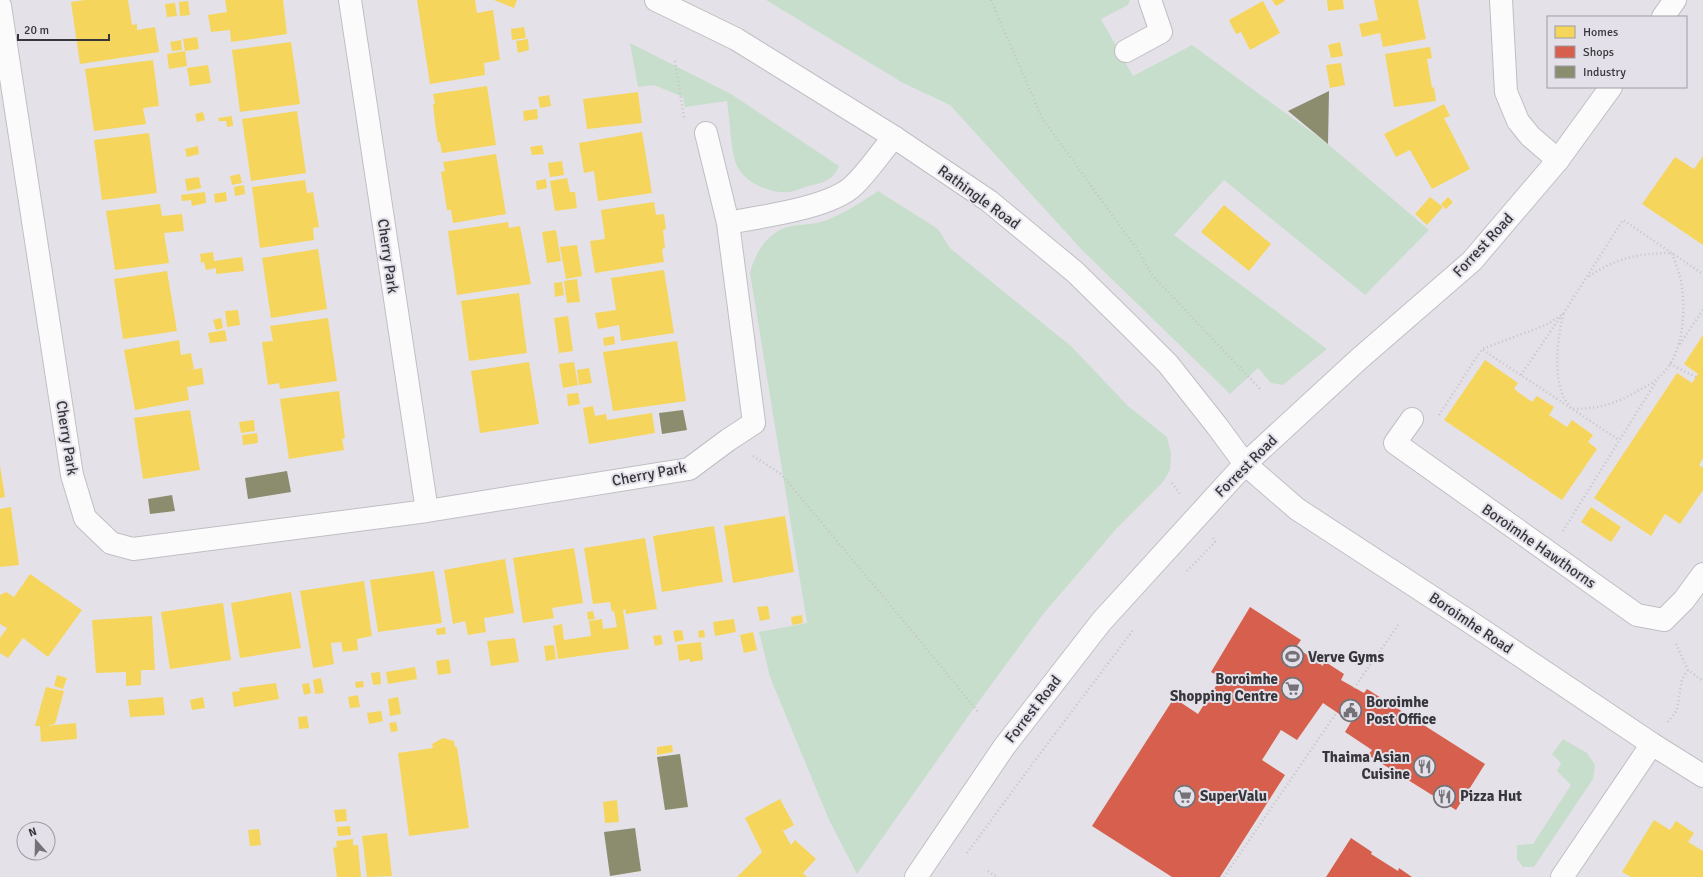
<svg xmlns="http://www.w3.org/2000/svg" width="1703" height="877" viewBox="0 0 1703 877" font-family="Signika,sans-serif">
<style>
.green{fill:#c8decc}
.homes{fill:#f6d55c}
.shops{fill:#d6604d}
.industry{fill:#8c8c6e}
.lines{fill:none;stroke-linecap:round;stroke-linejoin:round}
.minor-casing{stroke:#c0bec3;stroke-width:24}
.tertiary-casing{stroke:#c0bec3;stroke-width:24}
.path{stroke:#c4c4c6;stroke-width:2.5;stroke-dasharray:1 3;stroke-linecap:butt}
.minor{stroke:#fbfbfc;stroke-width:22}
.tertiary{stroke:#fbfbfc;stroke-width:22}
.labels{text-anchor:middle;stroke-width:4;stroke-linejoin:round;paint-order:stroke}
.street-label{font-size:15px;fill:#37363a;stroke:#e3e0ea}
.poi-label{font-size:15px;font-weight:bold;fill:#37363a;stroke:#e3e0ea;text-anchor:start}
</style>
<rect width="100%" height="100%" fill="#e4e2e8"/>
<!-- green -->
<path class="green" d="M766 0H1130L1128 5 1101 19 1133 76 1192 45 1328 144 1429 230 1365 295 1224 180 1174 235 1327 349 1283 385 1271 383 1258 368 1230 394 1083 251 950 105 903 83Z
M630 43 731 94 839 166C833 182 821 183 805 187 800 189 795 191 790 192 770 194 742 183 735 161 730 142 730 120 727 101L685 107 683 97 654 85 638 87Z
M878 191 938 229 950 248 1072 347 1128 406 1167 437 1171 454 1170 470 1163 482 1117 528 1044 613 974 708 857 874 829 820 770 677 759 632 807 623 750 273C755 254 765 236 784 228 795 224 809 225 821 222 842 215 860 203 878 191Z
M1563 739 1587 753 1595 765 1593 779 1534 867H1523L1517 859V845L1533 844 1571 785 1557 771 1561 763 1552 754Z"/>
<!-- homes -->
<path class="homes" d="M85 0H128L132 25 137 24V30L155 27 159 52 80 64 71 2Z
M225 0H283L287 34 231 42 230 30 211 32 208 15 227 12Z
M417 0H475L477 13 493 10 500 60 484 63 485 75 430 84Z
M494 0H517L514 8Z
M1272 0H1284L1285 1 1276 6Z
M1327 0H1343L1344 9 1328 11Z
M1374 0H1418L1426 39 1383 47 1380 33 1362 37 1359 24 1378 20Z
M188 1 190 15 180 16 179 2Z
M1263 1 1280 33 1250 50 1241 32 1236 34 1229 20Z
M175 3 177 16 167 17 165 4Z
M524 27 526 38 512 40 511 29Z
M197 37 199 49 185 51 183 39Z
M528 39 529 50 518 53 516 41Z
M181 40 182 50 172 51 170 42Z
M291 42 300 104 240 112 232 50Z
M1340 42 1343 56 1331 58 1328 45Z
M1430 47 1432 58 1427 59 1432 88 1434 87 1436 101 1394 107 1385 54Z
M185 51 187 66 169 69 167 54Z
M153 60 159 106 143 108 146 124 94 131 85 69Z
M1341 63 1345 85 1330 88 1326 65Z
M208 65 211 83 190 86 187 68Z
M487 86 496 145 442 153 440 142H438L435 123 433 104H435L433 94Z
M638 92 642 123 587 129 583 99Z
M549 95 551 106 540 108 538 97Z
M1444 104 1450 116 1444 118 1470 169 1432 189 1410 150 1396 157 1384 134Z
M537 109 538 119 524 121 523 111Z
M297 111 306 173 251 181 242 119Z
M203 112 205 120 197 122 195 114Z
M232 116 233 126 227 127 226 121H219L218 118Z
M642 132 652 193 598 201 594 171 584 173 579 143Z
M149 133 157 193 102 200 94 140Z
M542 145 544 154 532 155 530 147Z
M198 146 199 154 187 157 185 149Z
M496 154 506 214 453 223 451 210H447L441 172 445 171 443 162Z
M1703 156V245L1642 204 1675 157 1694 169Z
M562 161 564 175 550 177 548 163Z
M240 174 242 183 232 185 230 176Z
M199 177 201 188 187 191 185 179Z
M567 178 570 192H575L577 208 555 211 550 181Z
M546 179 547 188 537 190 536 181Z
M305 180 307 193 313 192 319 227 313 228 314 240 260 248 252 187Z
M244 185 245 194 235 196 234 187Z
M205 192 206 203 192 206 191 200 182 201 181 195Z
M226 192 227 201 215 203 214 194Z
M1430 197 1443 207 1427 225 1415 214Z
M1448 197 1453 202 1446 209 1441 204Z
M654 202 656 215 664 214 666 229 663 230 665 248 662 249 664 262 595 273 590 241 605 239 601 210Z
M160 204 162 216 182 214 184 231 164 233 169 263 115 270 106 211Z
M1224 205 1271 244 1249 271 1201 232Z
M508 222 509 228 520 226 531 284 457 295 448 231Z
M556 230 561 261 547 263 542 232Z
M577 245 582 276 566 279 560 247Z
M318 249 327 309 271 318 262 258Z
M213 252 214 261 242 257 244 271 216 274V268L206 270 204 262 201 263 200 254Z
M664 270 674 333 621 341 619 325 598 329 595 313 616 310 611 278Z
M167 271 177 331 123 339 114 279Z
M577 279 580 302 567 303 564 281Z
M562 282 564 295 555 297 554 283Z
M519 293 527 353 469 361 461 301Z
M238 310 240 325 227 327 225 311Z
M568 316 573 351 559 353 554 318Z
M221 318 223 328 216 330 213 320Z
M328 318 337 381 280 389 279 383 268 385 262 342 273 341 270 326Z
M225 330 227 341 210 343 208 333Z
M1703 335V458L1699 465 1703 468V490L1680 524 1665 514 1651 536 1594 498 1677 373 1692 383 1698 374 1684 364Z
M614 336 615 344 604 346 603 338Z
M179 340 181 355 191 353 194 369 185 371 202 368 204 384 187 387 189 400 135 410 124 350Z
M677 341 686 401 613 411 603 352Z
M1485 360 1518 383 1514 389 1532 402 1537 396 1554 407 1549 415 1567 427 1572 420 1593 435 1588 442 1597 449 1562 500 1444 420Z
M529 362 539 424 480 433 471 371Z
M574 362 578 385 563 388 559 364Z
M589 368 592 383 579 385 577 370Z
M339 391 345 438 342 439 344 450 289 459 280 399Z
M578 393 580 404 568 406 567 394Z
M593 406 595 416 606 414 607 420 652 413 655 433 589 444 583 408Z
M190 410 200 470 143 479 134 418Z
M254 420 255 431 241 433 239 422Z
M257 433 258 443 243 445 242 435Z
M0 466 5 497 0 498Z
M11 507 19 565 0 567V509Z
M1591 507 1621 527 1611 542 1581 522Z
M785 516 794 572 733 583 724 526Z
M714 526 723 582 662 592 653 536Z
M645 538 657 609 626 614 625 609 623 610 629 649 558 659 553 626 562 624 564 640 591 636 589 621 602 619 603 629 617 627 614 611 612 612 610 602 593 604 584 548Z
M574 548 583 603 552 608 554 618 523 623 513 558Z
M505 559 514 613 484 618 486 632 468 635 465 621 453 624 444 570Z
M434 571 442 623 378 632 370 580Z
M30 574 82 610 48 657 23 638 8 658 0 653V638L7 628 0 624V595L6 592 14 597Z
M364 581 372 636 357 639 358 650 343 652 341 642 331 643 334 664 313 668 300 591Z
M291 592 301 648 240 658 231 603Z
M223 603 231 660 170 669 161 612Z
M768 606 770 619 760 621 757 607Z
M593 611 595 619 588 620 587 612Z
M802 615 803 623 792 625 791 617Z
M152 616 155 670H141V685L126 686V672L96 673 92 620Z
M734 619 736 632 715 636 713 622Z
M445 627 446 634 437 635 436 629Z
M682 630 684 640 675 642 673 631Z
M704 630 705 637 699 638 698 631Z
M753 632 757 650 744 653 740 635Z
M661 635 663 644 655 646 653 636Z
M515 638 519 662 491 666 487 641Z
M701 642 703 660 690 662V659L679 661 677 645Z
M554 645 556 659 546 661 544 646Z
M449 659 451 673 438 675 436 661Z
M415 667 417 679 388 684 386 672Z
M380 672 381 684 373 685 371 673Z
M57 675 67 678 63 689 54 686Z
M321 678 324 693 315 694 313 680Z
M363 681 364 687 356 688 355 682Z
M276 683 279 699 234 707 232 692 240 691 239 688Z
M309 683 311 693 304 695 302 684Z
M46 687 64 691 55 724 45 726 76 723 77 739 41 742 40 726H35Z
M358 695 360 707 350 708 348 697Z
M163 697 165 715 130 717 128 700Z
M203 697 205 708 192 710 190 700Z
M398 697 401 714 390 716 388 699Z
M381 711 383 721 369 724 367 713Z
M307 716 309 728 299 729 298 717Z
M396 722 398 731 391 732 389 723Z
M443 738 454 741 455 747H457L469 828 409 836 398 753 433 748 432 744Z
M672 745 673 752 657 755V747Z
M780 799 794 825 783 831 791 845 795 840 816 859 803 873 807 877H737L762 852 745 818Z
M617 800 619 822 605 823 603 802Z
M346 809 347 821 336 822 334 810Z
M1654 820 1670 830 1676 821 1694 833 1688 842 1703 851V877H1631L1622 872Z
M350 826 351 835 338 836 337 827Z
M259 829 261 845 250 846 248 830Z
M387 833 392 876 367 877 362 836Z
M353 839V845H358L361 877H337L333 848 337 847 336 841Z"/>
<!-- shops -->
<path class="shops" d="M1250 607 1301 640 1296 647 1323 666 1324 661 1344 674 1341 680 1364 693 1367 689 1485 764 1456 810 1368 755 1372 750 1345 732 1351 722 1323 703 1297 740 1281 730 1262 760 1285 775 1220 877H1172L1092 826 1174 698 1198 714 1221 678 1211 672Z
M1351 838 1372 852 1371 854 1398 871 1399 868 1412 877H1326Z"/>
<!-- industry -->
<path class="industry" d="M1329 91 1328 144 1288 111Z
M683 410 687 430 662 434 659 413Z
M287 471 291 492 248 499 245 478Z
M172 495 175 511 150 514 148 499Z
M680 754 688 807 665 810 657 757Z
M635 828 641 871 610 876 604 832Z"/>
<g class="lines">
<defs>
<path id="minor" d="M350 0 427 511
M1501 0 1506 92 1518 121 1530 136 1558 160
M0 6 72 475 85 518 111 543 133 549 427 511 689 469 728 440 754 423 728 223 706 133
M1126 51 1161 32 1150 0
M728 223C759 217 830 208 853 186 868 172 880 153 894 137
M1412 419 1395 443 1637 615 1664 620 1684 600 1703 574
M1562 877 1652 744"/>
<path id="tertiary" d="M656 0 736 39 894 137 989 201 1075 272 1131 327 1168 364 1217 426 1245 464 1297 509 1467 620 1652 744 1703 776
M1663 17 1675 0
M916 877 1004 747 1101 622 1245 464 1359 359 1472 261 1558 160 1611 87"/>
</defs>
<!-- minor casing -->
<use href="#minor" class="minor-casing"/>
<!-- tertiary casing -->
<use href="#tertiary" class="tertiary-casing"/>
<!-- path -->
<path class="path" d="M991 0 1042 118 1139 252 1151 274 1260 389
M675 61 684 118
M1563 314C1558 340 1553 370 1563 396 1565 400 1569 405 1572 409 1597 409 1617 404 1639 390 1645 387 1652 384 1657 379 1682 359 1686 318 1682 288 1681 276 1676 265 1672 253 1639 253 1616 258 1588 277
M1680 344 1703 310
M1483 350 1619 440
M1670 364 1696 377
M1521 375 1561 316
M1439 415 1482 349 1546 325 1563 314 1623 220 1703 274
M753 456 781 474 912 631 979 713
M1172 483 1180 494
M1563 531 1657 380
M1187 571 1215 542 1213 538
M1676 644 1688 670 1703 681
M1354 688 1399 624
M1668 722 1677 710 1682 679 1688 670
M967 853 1042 751 1134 629
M988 871 997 877
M1224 877 1337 712"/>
<!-- minor -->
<use href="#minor" class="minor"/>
<!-- tertiary -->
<use href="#tertiary" class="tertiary"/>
</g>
<!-- icons -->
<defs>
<symbol id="stadium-ring" viewBox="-11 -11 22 22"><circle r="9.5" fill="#e3e0ea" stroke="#747277" stroke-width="1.5"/><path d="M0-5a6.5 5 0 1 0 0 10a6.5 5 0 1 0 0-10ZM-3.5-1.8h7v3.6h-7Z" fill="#747277"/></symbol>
<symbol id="supermarket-ring" viewBox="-11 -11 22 22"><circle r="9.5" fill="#e3e0ea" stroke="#747277" stroke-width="1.5"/><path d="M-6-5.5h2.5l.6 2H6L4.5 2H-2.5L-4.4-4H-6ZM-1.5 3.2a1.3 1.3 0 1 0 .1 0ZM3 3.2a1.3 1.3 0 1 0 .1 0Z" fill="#747277"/></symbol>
<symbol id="civic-ring" viewBox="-11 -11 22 22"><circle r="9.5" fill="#e3e0ea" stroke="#747277" stroke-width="1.5"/><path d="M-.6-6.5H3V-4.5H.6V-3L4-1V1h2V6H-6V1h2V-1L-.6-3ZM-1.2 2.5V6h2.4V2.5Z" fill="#747277"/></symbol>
<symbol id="restaurant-ring" viewBox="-11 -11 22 22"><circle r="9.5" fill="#e3e0ea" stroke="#747277" stroke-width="1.5"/><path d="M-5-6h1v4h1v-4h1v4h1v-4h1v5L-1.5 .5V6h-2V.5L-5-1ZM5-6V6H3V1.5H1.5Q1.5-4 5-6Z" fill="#747277"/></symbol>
</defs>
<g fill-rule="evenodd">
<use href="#stadium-ring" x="1280" y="644" width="25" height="25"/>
<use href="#supermarket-ring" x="1280" y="676" width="25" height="25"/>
<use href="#civic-ring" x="1338" y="698" width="25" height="25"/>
<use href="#restaurant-ring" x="1412" y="754" width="25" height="25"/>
<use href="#supermarket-ring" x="1172" y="784" width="25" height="25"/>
<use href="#restaurant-ring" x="1432" y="784" width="25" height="25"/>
</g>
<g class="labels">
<!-- street labels -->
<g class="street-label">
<text transform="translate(979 197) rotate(36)" y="5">Rathingle Road</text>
<text transform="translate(1483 245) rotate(-47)" y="5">Forrest Road</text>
<text transform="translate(388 256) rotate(82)" y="5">Cherry Park</text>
<text transform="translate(67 438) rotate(81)" y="5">Cherry Park</text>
<text transform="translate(1246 466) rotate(-45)" y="5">Forrest Road</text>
<text transform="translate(649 474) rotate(-11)" y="5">Cherry Park</text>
<text transform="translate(1539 546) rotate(35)" y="5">Boroimhe Hawthorns</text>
<text transform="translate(1471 623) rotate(34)" y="5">Boroimhe Road</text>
<text transform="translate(1033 709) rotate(-52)" y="5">Forrest Road</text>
</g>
<!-- poi labels -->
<g class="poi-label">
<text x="1308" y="662">Verve Gyms</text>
<text x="1278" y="684" text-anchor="end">Boroimhe<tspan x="1278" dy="17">Shopping Centre</tspan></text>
<text x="1366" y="707">Boroimhe<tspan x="1366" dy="17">Post Office</tspan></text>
<text x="1410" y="762" text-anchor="end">Thaima Asian<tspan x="1410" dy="17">Cuisine</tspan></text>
<text x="1200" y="801">SuperValu</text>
<text x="1460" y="801">Pizza Hut</text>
</g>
</g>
<!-- legend -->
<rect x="1547" y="16" width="140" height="72" fill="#e3e0ea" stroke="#9e9ca4"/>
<rect x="1555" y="26" width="20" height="12" fill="#f6d55c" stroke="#9e9ca4"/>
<text x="1583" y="36" font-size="12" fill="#37363a">Homes</text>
<rect x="1555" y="46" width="20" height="12" fill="#d6604d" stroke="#9e9ca4"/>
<text x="1583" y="56" font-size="12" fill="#37363a">Shops</text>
<rect x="1555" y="66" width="20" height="12" fill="#8c8c6e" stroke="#9e9ca4"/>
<text x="1583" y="76" font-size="12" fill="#37363a">Industry</text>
<!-- north arrow -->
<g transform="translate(36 841) rotate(340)"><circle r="19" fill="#e3e0ea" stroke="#9e9ca4"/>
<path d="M0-3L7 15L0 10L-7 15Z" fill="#747277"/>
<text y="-6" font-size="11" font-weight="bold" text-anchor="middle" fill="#37363a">N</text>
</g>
<!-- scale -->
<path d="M18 34v6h91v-6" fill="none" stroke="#37363a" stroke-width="2"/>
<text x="24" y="34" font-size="12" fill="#37363a" stroke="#e3e0ea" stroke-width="3" paint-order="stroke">20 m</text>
</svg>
